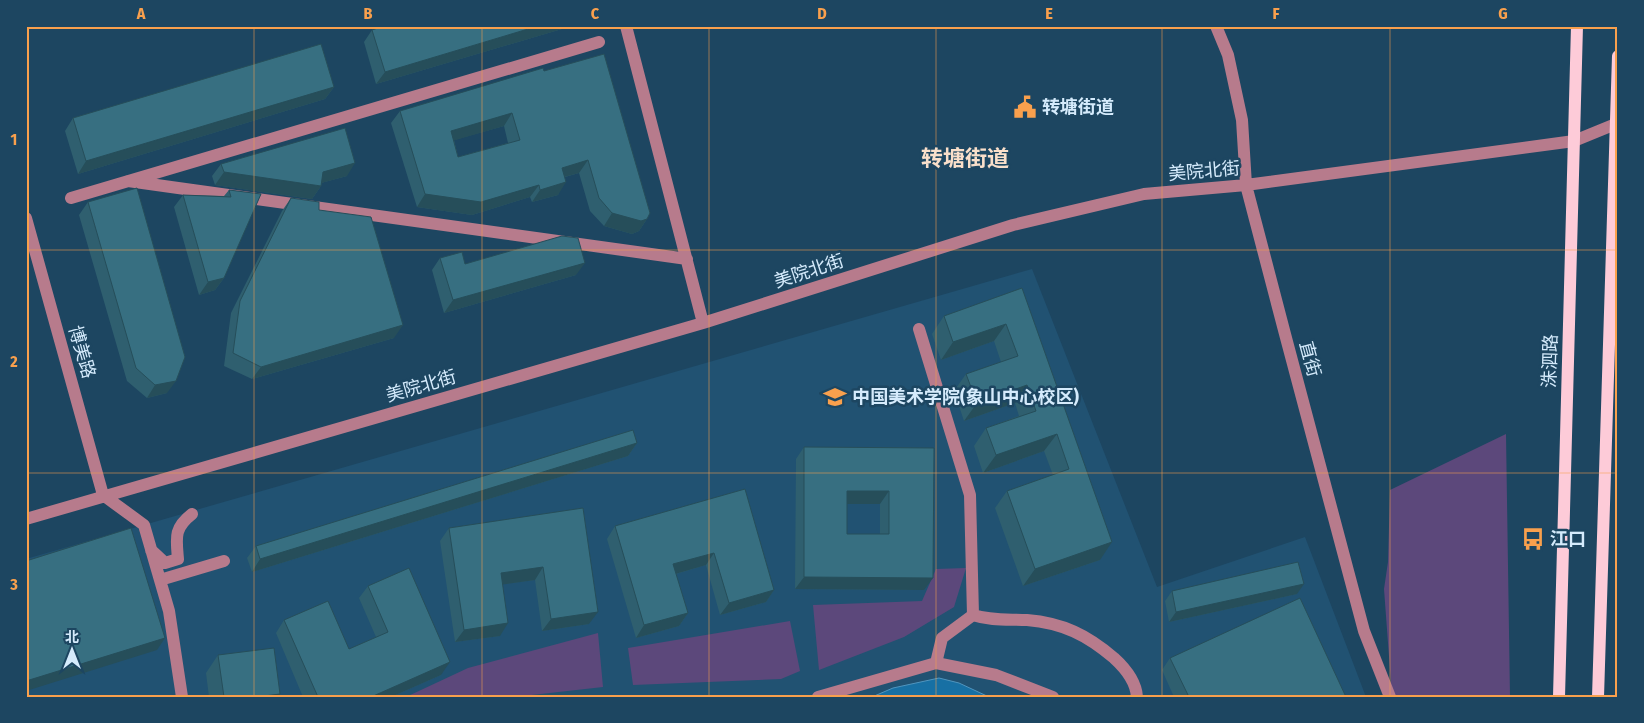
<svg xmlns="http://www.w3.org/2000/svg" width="1644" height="723" viewBox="0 0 1644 723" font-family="'Fira Sans Condensed','Noto Sans SC',sans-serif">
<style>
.built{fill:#215272}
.green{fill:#5c487b}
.water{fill:#1770a4;stroke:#5095be}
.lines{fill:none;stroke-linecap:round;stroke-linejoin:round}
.minor{stroke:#b77b8c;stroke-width:12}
.major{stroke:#fdcbd8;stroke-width:12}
.wall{fill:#2f5f6f;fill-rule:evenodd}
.shaded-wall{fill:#264e5a}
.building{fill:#376f81;stroke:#264e5a;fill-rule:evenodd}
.grid{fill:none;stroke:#f9a04d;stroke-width:1;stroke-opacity:0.55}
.labels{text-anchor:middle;stroke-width:5;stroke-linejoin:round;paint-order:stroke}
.poi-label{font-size:18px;font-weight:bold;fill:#d5ebfc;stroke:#1d4661;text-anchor:start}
.street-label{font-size:18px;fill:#d5ebfc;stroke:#1d4661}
.district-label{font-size:22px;font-weight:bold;fill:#f9dfca;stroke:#1d4661}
.neatline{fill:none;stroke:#f9a04d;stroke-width:2}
.grid-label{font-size:16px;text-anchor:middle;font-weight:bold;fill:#f9a04d}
</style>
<rect width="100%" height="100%" fill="#1d4661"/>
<!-- built -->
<path class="built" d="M1032 269 1157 587 1305 537 1366 697H26V559Z"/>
<!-- green -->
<path class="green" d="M1506 434 1510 697H1392L1384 589 1388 562 1390 490Z
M966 568 954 607 904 637 819 670 813 605 922 601 936 569Z
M790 621 800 671 781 679 633 685 628 648Z
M598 633 603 687 514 697H406L468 668Z"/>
<!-- water -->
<path class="water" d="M939 678 959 683 989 697H872L893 688Z"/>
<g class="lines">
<!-- minor -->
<path class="minor" d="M626 26 703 323
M1216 26 1228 55 1242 120 1246 185 1285 334 1364 631 1390 697
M128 181 687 259
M71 198 599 42
M26 218 103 495 144 525 169 611 182 697
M919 329 970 495 973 615
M26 519 703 323 1013 225 1144 194 1246 185 1574 141 1618 123
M151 550 165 563 178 559C176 537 174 528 192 514
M160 580 224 561
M936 663 942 638 973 615C991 621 1009 619 1027 620 1063 623 1087 635 1114 658 1125 668 1136 681 1137 697
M818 697 936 663 996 675 1053 697"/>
<!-- major -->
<path class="major" d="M1559 697 1577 26
M1598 697 1618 56"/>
</g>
<!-- wall -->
<path class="wall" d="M384 26H572L376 84 364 42 372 30Z
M544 71 647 219 639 231 632 234 604 226 590 211 579 173 565 177 558 195 532 202 530 197 472 215 417 207 391 123 400 111ZM504 126 508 143 458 157 454 140Z
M334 87 325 99 78 174 65 131 73 118Z
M221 164 347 176 321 183V186L312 199 215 185 212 176Z
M229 190 261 194 224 278 215 290 199 295 174 207 183 195 224 196Z
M291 198 319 210 394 338 252 379 224 366 231 313 282 211Z
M88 202 167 393 147 398 127 381 79 215Z
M440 258 465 264 576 275 444 313 432 270Z
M1022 288 1100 560 1023 586 995 508 1007 491 1053 475 1044 451 983 473 974 446 986 428 1019 416 1015 403 964 421 954 391 966 374 1001 362 994 341 941 360 932 334 944 316Z
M637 443 628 456 252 572 247 558 256 546Z
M804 447 934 448 924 590 795 589 796 459ZM847 504H880V534H847Z
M745 489 774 590 766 602 720 615 706 565 676 574 688 613 679 626 636 638 607 539 615 526Z
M583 508 589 624 542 631 535 580 503 584 500 636 455 642 440 541 449 528Z
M368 586 441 675 391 697H303L276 633 284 620 349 649 376 637 359 598Z
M1172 591 1297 594 1169 622 1165 601Z
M218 655 278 697H209L206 673Z
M1170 658 1346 697H1174L1162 670Z"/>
<!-- shaded-wall -->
<path class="shaded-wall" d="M538 26H572L376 84 385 72Z
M334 87 325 99 78 174 86 161Z
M512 113 504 126 442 144 451 131Z
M588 160 579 173 553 180 562 168Z
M355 163 347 176 314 185 323 172Z
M224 172 321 186 312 199 215 185Z
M566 182 558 195 532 202 540 190Z
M539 185 530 197 472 215 417 207 425 194Z
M612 213 647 219 639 231 632 234 604 226Z
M585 263 576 275 444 313 453 300Z
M224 278 215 290 199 295 208 282Z
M1006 324 994 341 941 360 953 342Z
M403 325 394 338 252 379 261 367Z
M176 381 167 393 147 398 155 385Z
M1027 385 1015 403 964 421 977 403Z
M1057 434 1044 451 983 473 996 455Z
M637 443 628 456 252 572 260 559Z
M847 491H889L880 504H838Z
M1112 542 1100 560 1023 586 1035 569Z
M714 553 706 565 665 577 673 564Z
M543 567 535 580 492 586 501 573Z
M804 577 933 578 924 590 795 589Z
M1304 584 1297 594 1169 622 1176 612Z
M774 590 766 602 720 615 729 603Z
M598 612 589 624 542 631 551 619Z
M688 613 679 626 636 638 644 625Z
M508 623 500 636 455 642 464 630Z
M165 638 157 650 26 691V681Z
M450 662 441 675 391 697H371Z
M280 694 278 697H256Z"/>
<!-- building -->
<path class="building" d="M384 26H538L385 72 372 30Z
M321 44 334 87 86 161 73 118Z
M604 54 650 213 647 219 641 221 612 213 599 198 588 160 562 168 566 182 540 190 539 185 481 202 425 194 400 111 543 68 544 71ZM512 113 520 140 458 157 451 131Z
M345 128 355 163 323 172 321 186 224 172 221 164Z
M137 188 185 357 176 381 155 385 136 368 88 202Z
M229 190 261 194 224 278 208 282 183 195 231 197Z
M291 198 319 202V210L371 217 403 325 261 367 233 353 240 301Z
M562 236 578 238 585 263 453 300 440 258 462 252 465 264Z
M1022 288 1112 542 1035 569 1007 491 1069 469 1057 434 996 455 986 428 1036 411 1027 385 977 403 966 374 1018 356 1006 324 953 342 944 316Z
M633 430 637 443 260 559 256 546Z
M804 447 934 448 933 578 804 577ZM847 491H889V534H847Z
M745 489 774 590 729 603 714 553 673 564 688 613 644 625 615 526Z
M583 508 598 612 551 619 543 567 501 573 508 623 464 630 449 528Z
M131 528 165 638 26 681V561Z
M1298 562 1304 584 1176 612 1172 591Z
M409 568 450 662 371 697H318L284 620 328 601 349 649 388 632 368 586Z
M1300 598 1346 697H1189L1170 658Z
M274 648 280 694 256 697H224L218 655Z"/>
<!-- grid -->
<path class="grid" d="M254 26V697M482 26V697M709 26V697M936 26V697M1162 26V697M1390 26V697M26 250H1618M26 473H1618"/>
<!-- icons -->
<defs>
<symbol id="civic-bare" viewBox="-9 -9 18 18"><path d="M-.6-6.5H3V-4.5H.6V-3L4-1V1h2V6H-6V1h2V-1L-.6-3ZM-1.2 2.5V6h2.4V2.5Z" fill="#f9a04d" stroke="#1d4661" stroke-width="2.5" paint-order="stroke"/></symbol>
<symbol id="university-bare" viewBox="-9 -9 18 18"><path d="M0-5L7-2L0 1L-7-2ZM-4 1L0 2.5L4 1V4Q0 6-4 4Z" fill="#f9a04d" stroke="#1d4661" stroke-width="2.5" paint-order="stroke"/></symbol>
<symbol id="bus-bare" viewBox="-9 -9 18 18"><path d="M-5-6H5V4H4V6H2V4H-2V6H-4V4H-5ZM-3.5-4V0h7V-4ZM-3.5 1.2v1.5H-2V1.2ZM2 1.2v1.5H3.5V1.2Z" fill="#f9a04d" stroke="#1d4661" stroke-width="2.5" paint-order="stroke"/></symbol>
</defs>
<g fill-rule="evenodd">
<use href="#civic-bare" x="1009" y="91" width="32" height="32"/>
<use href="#university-bare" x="819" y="381" width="32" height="32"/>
<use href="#bus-bare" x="1517" y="523" width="32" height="32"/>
</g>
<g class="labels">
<!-- poi labels -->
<g class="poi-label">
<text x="1042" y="113">转塘街道</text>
<text x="852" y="403">中国美术学院(象山中心校区)</text>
<text x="1550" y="545">江口</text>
</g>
<!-- street labels -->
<g class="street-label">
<text transform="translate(1204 171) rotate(-5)" y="6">美院北街</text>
<text transform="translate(809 271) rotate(-18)" y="6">美院北街</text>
<text transform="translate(82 352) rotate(74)" y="6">博美路</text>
<text transform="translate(1310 359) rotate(75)" y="6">直街</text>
<text transform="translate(1550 361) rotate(-88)" y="6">洙泗路</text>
<text transform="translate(421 386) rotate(-16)" y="6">美院北街</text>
</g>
<!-- district labels -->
<g class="district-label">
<text x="965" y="166">转塘街道</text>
</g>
</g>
<!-- border -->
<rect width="1644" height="723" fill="none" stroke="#1d4661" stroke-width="55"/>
<!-- north arrow -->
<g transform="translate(72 650)" stroke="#1d4661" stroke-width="4" paint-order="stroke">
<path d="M0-4L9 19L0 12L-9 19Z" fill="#d5ebfc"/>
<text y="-8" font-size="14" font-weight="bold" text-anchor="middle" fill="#d5ebfc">北</text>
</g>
<rect x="28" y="28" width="1588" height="668" class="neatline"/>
<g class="grid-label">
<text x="141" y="19">A</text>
<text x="368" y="19">B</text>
<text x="595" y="19">C</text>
<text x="822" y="19">D</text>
<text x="1049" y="19">E</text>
<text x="1276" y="19">F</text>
<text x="1503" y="19">G</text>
<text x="14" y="145">1</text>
<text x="14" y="367">2</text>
<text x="14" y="590">3</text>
</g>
</svg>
